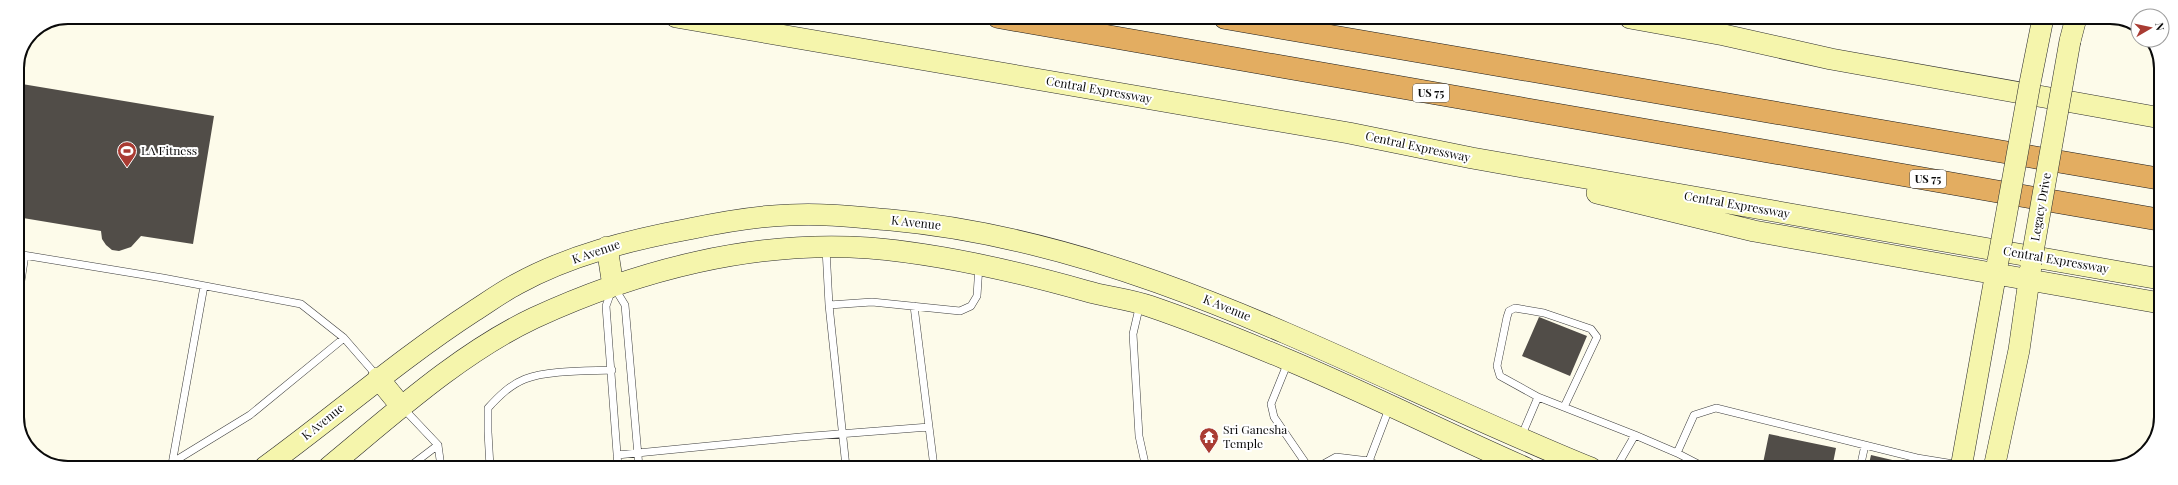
<svg xmlns="http://www.w3.org/2000/svg" width="2178" height="485" viewBox="0 0 2178 485" font-family="'Playfair Display',serif">
<style>
.building{fill:#514d48}
.lines{fill:none;stroke-linecap:round;stroke-linejoin:round}
.service-casing{stroke:#3d3d3d;stroke-width:8}
.secondary-casing{stroke:#2c2c2c;stroke-width:22}
.motorway-casing{stroke:#1b1b1b;stroke-width:23}
.service{stroke:#fff;stroke-width:7}
.secondary{stroke:#f5f5ac;stroke-width:21}
.motorway{stroke:#e3ad61;stroke-width:22}
.secondary-bridge-casing{stroke:#2c2c2c;stroke-width:22;stroke-linecap:butt}
.secondary-bridge{stroke:#f5f5ac;stroke-width:21}
.labels{text-anchor:middle;stroke-width:4;stroke-linejoin:round;paint-order:stroke}
.shield{fill:#fff;stroke:#545454;stroke-width:1}
.shield-label{font-size:11px;font-weight:bold;fill:#0a0a0a}
.street-label{font-size:12px;fill:#0a0a0a;stroke:#fff}
.poi-label{font-size:12px;fill:#0a0a0a;stroke:#fff;text-anchor:start}
.rim{fill:none;stroke:#0a0a0a;stroke-width:2}
</style>
<rect width="100%" height="100%" fill="#fdfbea"/>
<!-- building -->
<path class="building" d="M22 84 214 116 193 244 141 236 131 247 119 251 112 250 106 245 102 239 101 231 17 217V112Z
M1539 317 1587 336 1570 376 1522 356Z
M1769 434 1836 448 1832 468H1762Z
M1871 455 1905 463V468H1868Z"/>
<g class="lines">
<defs>
<path id="service" d="M826 249 829 305 846 467
M17 254 163 278 301 304 344 338 377 376
M614 287 625 305 639 467
M611 292 606 306 618 467
M1140 304 1133 334 1139 436 1146 468
M829 305 872 302 960 311 971 306 977 296 979 265
M914 306 934 467
M17 307 25 255
M1288 362 1271 404 1274 417 1309 468
M1538 397 1500 376 1497 366 1507 317 1509 311 1515 308 1544 313 1591 329 1597 337 1564 407
M403 408 438 445 441 467
M1521 437 1538 397 1635 435
M617 455 800 437 929 427
M172 464 204 286
M165 467 250 415 344 338
M409 467 438 445
M490 467 488 432V408C499 396 510 385 525 379 547 370 588 371 612 370
M1316 468 1336 457 1369 461
M1383 468 1369 461 1390 406
M1616 468 1635 435 1677 453
M1706 468 1677 453 1694 415 1716 408 1917 458 1960 465
M1860 468 1865 445
M1914 468 1917 458"/>
<path id="secondary" d="M676 17 1349 133 1472 158 2160 279
M1630 18 1724 35 1831 59 2161 118
M2070 41 2076 18
M2030 83 2043 18
M1597 193 1754 231 2160 303
M607 247 613 286
M378 378 401 406
M265 467C335 416 400 359 474 311 488 302 502 292 517 284 570 255 630 240 689 229 722 222 755 216 789 215 823 213 857 217 891 220 1143 243 1361 375 1591 468
M329 467C392 415 460 353 534 318 638 270 754 240 869 248 942 254 1015 271 1086 291 1106 297 1129 299 1149 306 1196 322 1243 341 1288 360 1369 394 1446 433 1526 468
M1961 468 1998 261
M1994 468 2019 350 2031 266"/>
<path id="motorway" d="M998 17 2161 220
M1225 18 2161 179"/>
</defs>
<!-- service casing -->
<use href="#service" class="service-casing"/>
<!-- secondary casing -->
<use href="#secondary" class="secondary-casing"/>
<!-- motorway casing -->
<use href="#motorway" class="motorway-casing"/>
<!-- service -->
<use href="#service" class="service"/>
<!-- secondary -->
<use href="#secondary" class="secondary"/>
<!-- motorway -->
<use href="#motorway" class="motorway"/>
<defs>
<path id="secondary-bridge" d="M1998 261 2030 83
M2031 263 2070 41"/>
</defs>
<!-- secondary-bridge casing -->
<use href="#secondary-bridge" class="secondary-bridge-casing"/>
<!-- secondary-bridge -->
<use href="#secondary-bridge" class="secondary-bridge"/>
</g>
<!-- icons -->
<defs>
<symbol id="stadium-pin" viewBox="-11 -11 22 30"><path d="M0 17L-7.5 6A9.5 9.5 0 1 1 7.5 6Z" fill="#a93c33" stroke="#fff"/><path d="M0-5a6.5 5 0 1 0 0 10a6.5 5 0 1 0 0-10ZM-3.5-1.8h7v3.6h-7Z" fill="#fff"/></symbol>
<symbol id="temple-pin" viewBox="-11 -11 22 30"><path d="M0 17L-7.5 6A9.5 9.5 0 1 1 7.5 6Z" fill="#a93c33" stroke="#fff"/><path d="M0-6L5-2H3V0L6.5 2.5H4V6H1.5V3h-3V6H-4V2.5H-6.5L-3 0V-2H-5Z" fill="#fff"/></symbol>
</defs>
<g fill-rule="evenodd">
<use href="#stadium-pin" x="116" y="140" width="22" height="30"/>
<use href="#temple-pin" x="1198" y="426" width="22" height="30"/>
</g>
<g class="labels">
<!-- shield labels -->
<g class="shield">
<rect x="1413" y="84" width="36" height="18" rx="3"/>
<rect x="1910" y="170" width="36" height="18" rx="3"/>
</g>
<g class="shield-label">
<text x="1431" y="97">US 75</text>
<text x="1928" y="183">US 75</text>
</g>
<!-- street labels -->
<g class="street-label">
<text transform="translate(1099 90) rotate(10)" y="4">Central Expressway</text>
<text transform="translate(1418 147) rotate(12)" y="4">Central Expressway</text>
<text transform="translate(1737 205) rotate(10)" y="4">Central Expressway</text>
<text transform="translate(2041 207) rotate(-80)" y="4">Legacy Drive</text>
<text transform="translate(916 223) rotate(6)" y="4">K Avenue</text>
<text transform="translate(596 252) rotate(-19)" y="4">K Avenue</text>
<text transform="translate(2056 260) rotate(10)" y="4">Central Expressway</text>
<text transform="translate(1227 308) rotate(22)" y="4">K Avenue</text>
<text transform="translate(323 422) rotate(-39)" y="4">K Avenue</text>
</g>
<!-- poi labels -->
<g class="poi-label">
<text x="141" y="155">LA Fitness</text>
<text x="1223" y="434">Sri Ganesha<tspan x="1223" dy="14">Temple</tspan></text>
</g>
</g>
<!-- crop -->
<path d="M0 0H2178V485H0ZM68 24H2110A44 44 0 0 1 2154 68V417A44 44 0 0 1 2110 461H68A44 44 0 0 1 24 417V68A44 44 0 0 1 68 24Z" fill="#fff" fill-rule="evenodd"/>
<path class="rim" d="M68 24H2110A44 44 0 0 1 2154 68V417A44 44 0 0 1 2110 461H68A44 44 0 0 1 24 417V68A44 44 0 0 1 68 24Z"/>
<!-- north arrow -->
<g transform="translate(2150 28) rotate(81)"><circle r="19" fill="#ffffff" stroke="#9d9d9d"/>
<path d="M0-3L7 15L0 10L-7 15Z" fill="#a93c33"/>
<text y="-6" font-size="11" font-weight="bold" text-anchor="middle" fill="#0a0a0a">N</text>
</g>
</svg>
